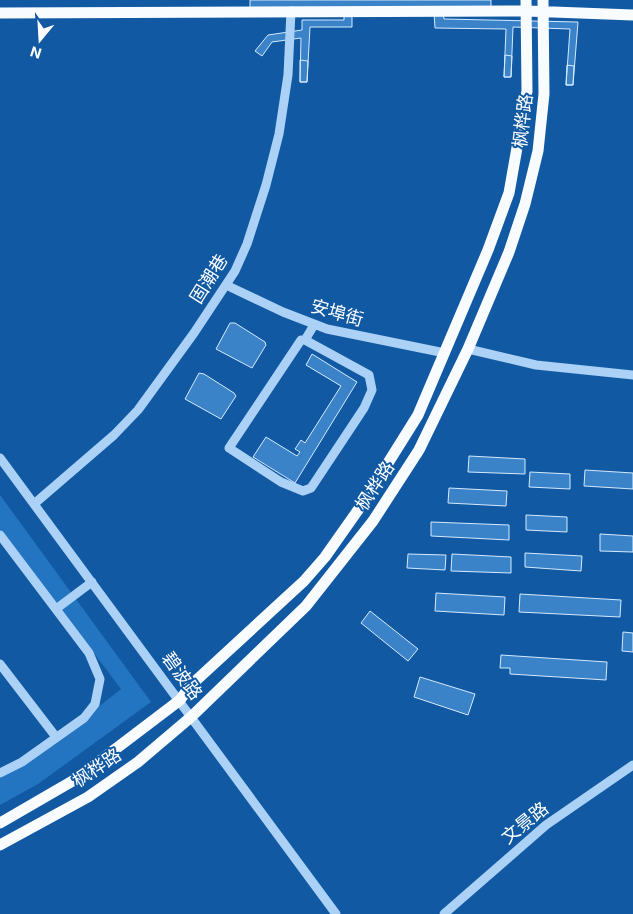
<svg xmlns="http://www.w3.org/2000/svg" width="633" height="914" viewBox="0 0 633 914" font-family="Inter,'Noto Sans SC',sans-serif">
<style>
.green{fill:#2374c1}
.building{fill:#3a83c9;stroke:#d4eafe}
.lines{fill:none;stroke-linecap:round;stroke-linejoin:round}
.minor{stroke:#abd1f6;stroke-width:9}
.major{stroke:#f9fcff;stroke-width:11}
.labels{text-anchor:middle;stroke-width:4;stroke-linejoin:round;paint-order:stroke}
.street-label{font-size:18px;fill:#fff;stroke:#115aa3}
</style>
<rect width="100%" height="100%" fill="#115aa3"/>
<!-- green -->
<path class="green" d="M0 495 151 702 38 784 0 805V776L29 762 121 689 0 529Z"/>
<!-- building -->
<path class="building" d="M250 0H491V14L443 12 444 19 578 22 573 85H566L570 29 513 27 511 77H504L506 29 435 28 434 12H352V27H310L307 82H300L301 38 272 42 262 56 255 51 268 35 302 30V20H344V12L250 14Z
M505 55 512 56 511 77H504Z
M300 60 308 61 307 82H300Z
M567 65 574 66 573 85H566Z
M230 323H235L265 342 266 345 252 368 216 349Z
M312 354 357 382 295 483 253 457 266 437 297 456 300 452 295 449 301 440 305 443 341 386 306 365Z
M199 373 204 374 234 393 236 396 221 419 185 399Z
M469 456 525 459V474L468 472Z
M585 470 633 473V489L584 486Z
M530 472 570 474V489L529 487Z
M449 488 507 491 506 506 448 503Z
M526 515 567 517V532L526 530Z
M431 522 509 525V540L431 536Z
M600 534 633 536V552L600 551Z
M525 553 582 556 581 571 525 567Z
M408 554 446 555 445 570 407 568Z
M452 554 511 557V573L451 571Z
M436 593 505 597 504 615 435 611Z
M520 594 621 600 620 617 519 612Z
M370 611 418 649 408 661 361 623Z
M623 632 633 633V652L622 651Z
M501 655 607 662 606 680 510 674V668H500Z
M420 677 475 694 468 715 414 697Z"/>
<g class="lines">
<!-- minor -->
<path class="minor" d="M226 285 283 312 327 329 445 353
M305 340H301L229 448 281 482 303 491 311 488 364 408 372 390 369 375 305 340 314 325
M468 349 536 365 633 375
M0 458 336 914
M34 504 114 435 138 410 194 333 235 271 247 244 266 185 279 134 288 75 291 11
M0 535 89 653 100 679 95 704 84 718 22 762 0 773
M56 609 92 582
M0 664 56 737
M444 914 546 825 633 765"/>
<!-- major -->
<path class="major" d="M0 13 527 11 633 15
M0 823 76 779 180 700 190 686 304 581 325 557 363 503 418 415 488 250 509 193 527 91 526 0
M0 845 88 797 138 762 191 717 306 606 373 521 419 450 468 349 509 252 525 204 538 151 544 94 543 0"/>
</g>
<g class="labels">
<!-- street labels -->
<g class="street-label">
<text transform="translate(523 121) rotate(-83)" y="6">枫桦路</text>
<text transform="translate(209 279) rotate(-58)" y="6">固潮巷</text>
<text transform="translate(337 313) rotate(16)" y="6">安埠街</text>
<text transform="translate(375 486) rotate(-57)" y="6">枫桦路</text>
<text transform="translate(182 676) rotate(54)" y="6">碧波路</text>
<text transform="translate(97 768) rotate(-34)" y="6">枫桦路</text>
<text transform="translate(525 823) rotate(-39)" y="6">文景路</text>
</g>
</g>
<!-- north arrow -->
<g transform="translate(40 40) rotate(198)" stroke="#115aa3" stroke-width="4" paint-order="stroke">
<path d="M0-4L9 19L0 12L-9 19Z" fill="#ffffff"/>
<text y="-8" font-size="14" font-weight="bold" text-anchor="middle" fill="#ffffff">N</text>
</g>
</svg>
